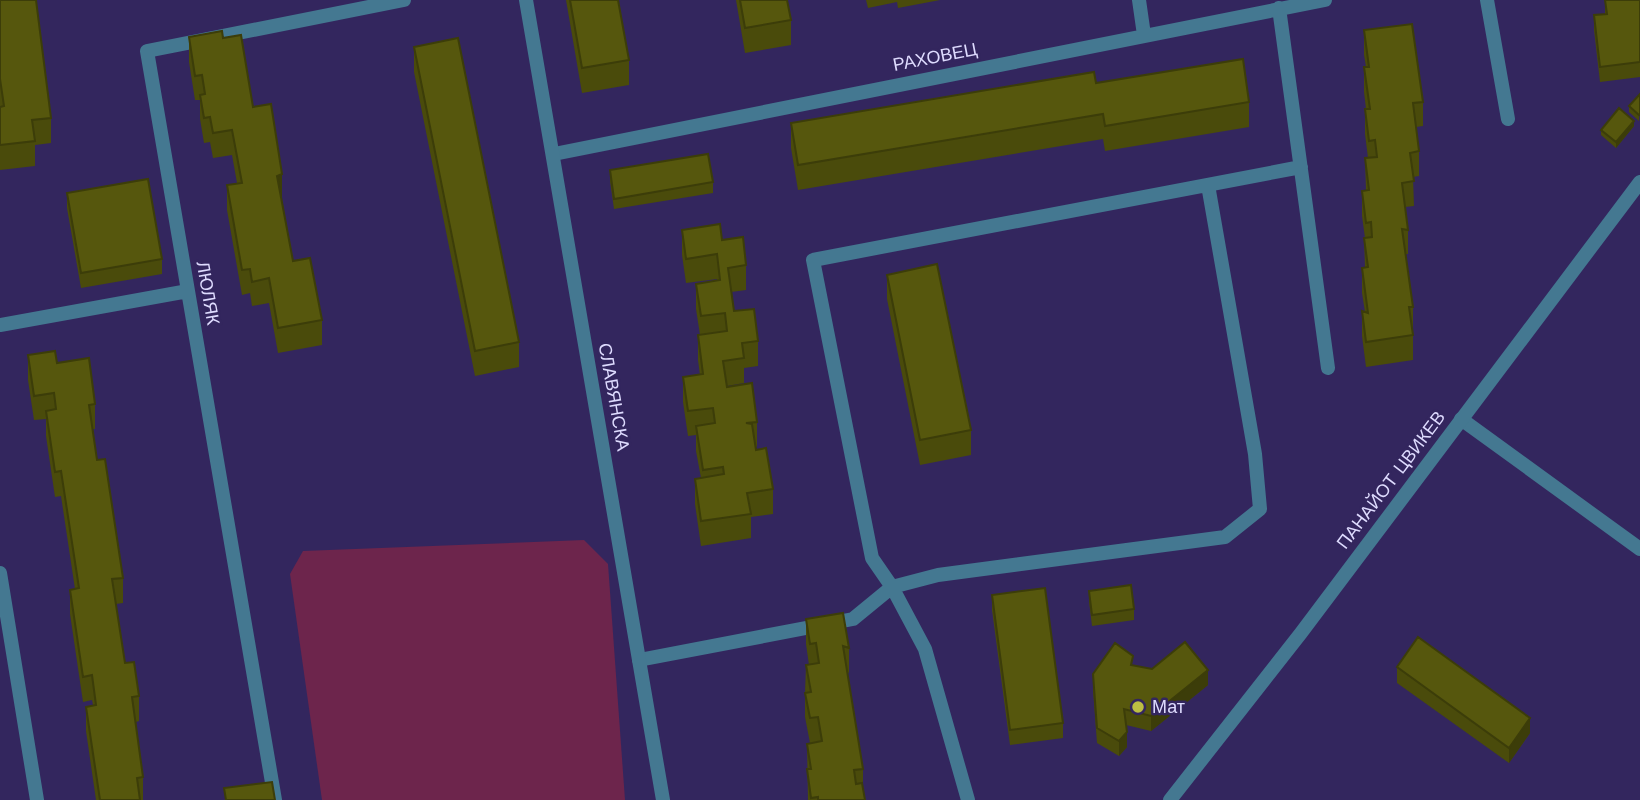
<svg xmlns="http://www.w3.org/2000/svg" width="1640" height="800" viewBox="0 0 1640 800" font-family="'Work Sans',sans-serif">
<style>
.green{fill:#6d254c}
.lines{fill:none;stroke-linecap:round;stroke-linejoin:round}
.service{stroke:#447891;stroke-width:14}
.minor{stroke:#447891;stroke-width:14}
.tertiary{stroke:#447891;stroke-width:14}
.wall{fill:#4a4b0b}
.shaded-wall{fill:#3c3d09}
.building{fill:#56570d;stroke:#3c3d09;stroke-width:2}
.poi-dot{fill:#bdbf43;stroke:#33265e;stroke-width:2.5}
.labels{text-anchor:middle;stroke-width:5;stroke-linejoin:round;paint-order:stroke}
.street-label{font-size:18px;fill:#dedbfe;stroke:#33265e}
.poi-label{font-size:18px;fill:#dedbfe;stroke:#33265e;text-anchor:start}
</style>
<rect width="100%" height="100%" fill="#33265e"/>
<!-- green -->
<path class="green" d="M584 540 608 564 625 800H322L290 574 303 551Z"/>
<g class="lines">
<!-- service -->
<path class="service" d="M1487 0 1508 119
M1461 419 1640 549"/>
<!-- minor -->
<path class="minor" d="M1139 0 1144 35
M1279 8 1328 368
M554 154 1325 0
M0 325 188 291
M0 573 37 800
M639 660 853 619 892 587 938 575 1225 537 1260 509 1255 454 1208 185
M275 800 147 51 404 0
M968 800 925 649 892 587 872 558 813 260 1301 167"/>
<!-- tertiary -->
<path class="tertiary" d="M526 0 663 800
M1170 800 1301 633 1640 182"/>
</g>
<!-- wall -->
<path class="wall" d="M0 0 51 118V143L35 145V166L0 170Z
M566 0H618L629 60V85L582 93Z
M736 0H787L791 20V45L745 53Z
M866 0H940L898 8 897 2 868 8Z
M1605 0H1640V77L1600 82 1594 30V15L1605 14Z
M1364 30 1423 102V126L1416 127 1419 151V176L1413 177 1414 206 1405 207 1408 230V254H1405L1413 307V360L1366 367 1362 336V311L1365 312 1362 293V268H1365L1364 238H1365L1362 216V191H1366L1365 158H1368L1365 134V109H1366L1364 92V67H1366L1364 55Z
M189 37 223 38 253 107 282 199 293 261 322 320V345L278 353 269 303 252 306 250 293 242 295 227 210V185L237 183 232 155 213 158 210 142 204 143 200 119V100H195L189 62Z
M414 47 519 342V367L475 376 414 72Z
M1096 83 1249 102V127L1105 151 1103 139 798 190 791 148V123Z
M1640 94 1639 121 1629 112V106Z
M1634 126 1616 148 1601 135V130Z
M610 170 713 182V193L614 209 610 181Z
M67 193 162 259V274L81 288 67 208Z
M682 230 722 240 746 265V290L731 292 734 311 758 341V366L744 368V383L727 386 757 422V446L756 447V450L773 489V514L751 517V538L701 546 695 504V479L701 478 696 451V435L688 436 683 402V377L700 375 698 360V335H700L696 309V284L717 281V279L686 283 682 255Z
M887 275 971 430V455L920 465 887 299Z
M28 355 57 363 95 404V429H93L97 460 123 578V603L116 604 125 663 139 696V721L136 722 143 777V800H96L86 731V707L93 705 92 700 83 702 70 614V590L75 589 61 496 55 497 46 436V419L34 420 28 380Z
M1089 591 1134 609V620L1092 626 1089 601Z
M992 595 1063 723V738L1010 745 992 610Z
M806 619 849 648V673L847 672 863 769V790L865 800H808L807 744 810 743 805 717V693L806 665H809L806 644Z
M1133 665 1208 685 1151 731 1126 725 1127 747 1119 756 1097 743 1093 690V674Z
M1397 667 1530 733 1509 763 1397 683Z"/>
<!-- shaded-wall -->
<path class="shaded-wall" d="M1634 121V126L1616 148V142Z
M282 174V199L277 201V176Z
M1208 670V685L1151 731V716Z
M1530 718V733L1509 763V748Z
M1127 732V747L1119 756V741Z"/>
<!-- building -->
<path class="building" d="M0 0H36L51 118 32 120 35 141 0 145V107L4 106 0 79Z
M570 0H618L629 60 582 68Z
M740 0H787L791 20 745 28Z
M1605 0H1640V62L1600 67 1594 15 1607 14Z
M1412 24 1423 102 1413 103 1419 151 1410 153 1414 181 1402 183 1408 230 1402 229 1413 307H1409L1413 335 1366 342 1362 311 1368 313 1362 268 1368 267 1364 238 1372 237 1371 222 1366 223 1362 191 1369 190 1365 158 1377 157 1375 140 1369 141 1365 109H1370L1364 67H1369L1364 30Z
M222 31 223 38 241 35 253 107 271 104 282 174 277 176 293 261 310 258 322 320 278 328 269 278 252 282 250 269 242 270 227 185 242 183 232 130 213 133 210 117 204 118 200 95 205 94 202 75 195 76 189 37Z
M458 38 519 342 475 351 414 47Z
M1243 59 1249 102 1105 126 1103 114 798 165 791 123 1094 72 1096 83Z
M1640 94V114L1639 115 1629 106Z
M1619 108 1634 121 1616 142 1601 130Z
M708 154 713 182 614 199 610 170Z
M148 179 162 259 81 273 67 193Z
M720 224 722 240 743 237 746 265 728 268 734 311 754 309 758 341 742 343 744 358 723 361 727 387 752 383 757 422 746 423 752 424 756 450 766 448 773 489 747 493 751 514 701 521 695 479 724 474 723 467 703 470 696 426 715 423 713 408 688 411 683 377 703 374 698 335 727 331 725 313 701 316 696 284 720 280 717 254 686 259 682 230Z
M937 264 971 430 920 440 887 275Z
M55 351 57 363 89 358 95 404 89 405 97 460 105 459 123 578 112 579 125 663 134 662 139 696 132 697 143 777 137 778 140 800H100L86 707 96 705 92 675 83 677 70 590 79 588 61 471 55 472 46 411 56 409 54 393 34 396 28 355Z
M1131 585 1134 609 1092 615 1089 591Z
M1045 588 1063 723 1010 730 992 595Z
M843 613 849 648 843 646 863 769 854 770 856 784 862 783 865 800H818V797L811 798 807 769H811L807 744 822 741 818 717 810 718 805 693 811 692 806 665 819 663 816 643 810 644 806 619Z
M1418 637 1530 718 1509 748 1397 667Z
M1185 642 1208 670 1151 716 1124 709 1127 732 1119 741 1097 728 1093 674 1115 643 1133 656 1131 665 1152 669Z
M272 782 275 800H226L224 788Z"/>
<!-- markers -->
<circle class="poi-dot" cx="1138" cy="707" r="7"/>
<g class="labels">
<!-- street labels -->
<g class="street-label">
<text transform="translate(935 57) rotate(-11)" y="6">РАХОВЕЦ</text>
<text transform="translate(208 293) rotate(80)" y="6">ЛЮЛЯК</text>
<text transform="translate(614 397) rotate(80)" y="6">СЛАВЯНСКА</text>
<text transform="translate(1391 480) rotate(-53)" y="6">ПАНАЙОТ ЦВИКЕВ</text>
</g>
<!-- poi labels -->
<g class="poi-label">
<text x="1152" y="713">Мат</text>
</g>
</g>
</svg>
